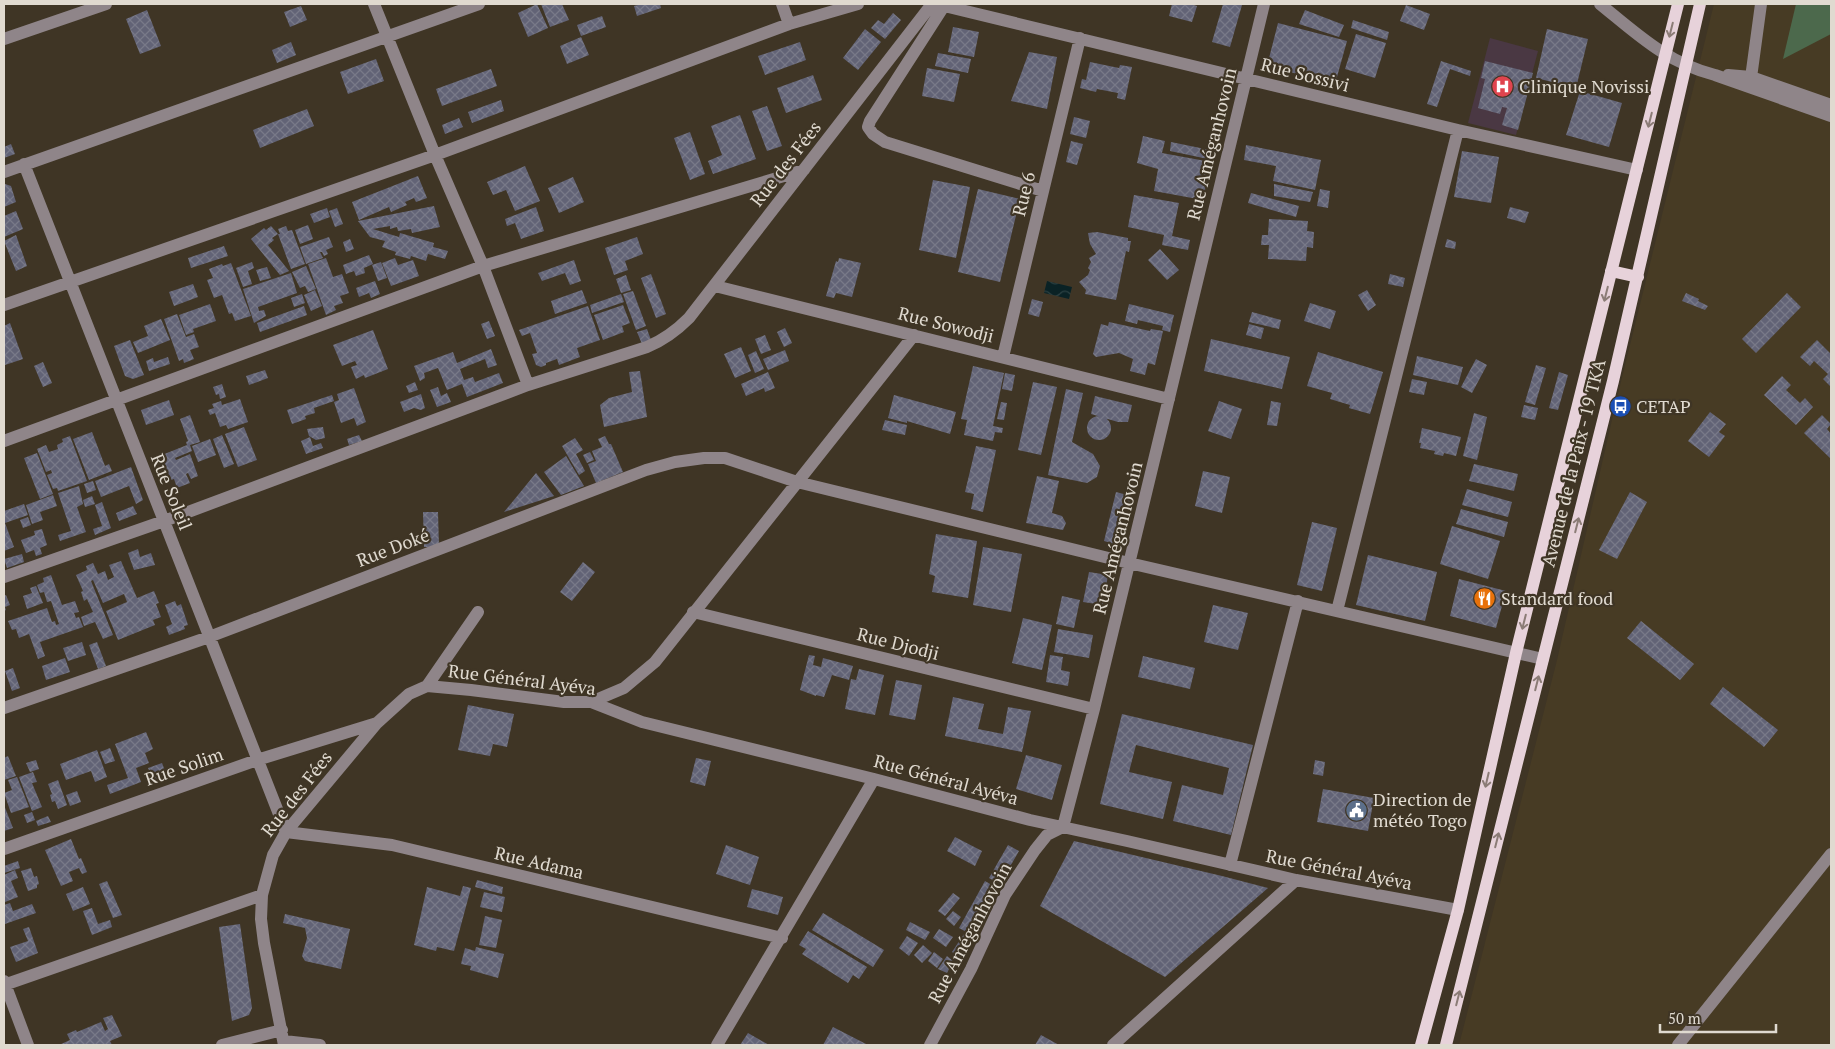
<svg xmlns="http://www.w3.org/2000/svg" width="1835" height="1049" viewBox="0 0 1835 1049" font-family="'PT Serif',serif">
<style>
.built{fill:#473b24}
.medical{fill:#4a3843}
.green{fill:#4c694c}
.water{fill:url(#water-waves)}
.building{fill:url(#building-cross-hatch)}
.lines{fill:none;stroke-linecap:round;stroke-linejoin:round}
.minor{stroke:#8f8589;stroke-width:12}
.major{stroke:#e7d2da;stroke-width:12}
.oneway{stroke:#8b7c76}
.labels{text-anchor:middle;stroke-width:4.5;stroke-linejoin:round;paint-order:stroke}
.street-label{font-size:18px;fill:#e0dad0;stroke:#3f3525}
.poi-label{font-size:18px;fill:#e0dad0;stroke:#3f3525;text-anchor:start}
</style>
<defs>
<pattern id="water-waves" width="16" height="10" patternUnits="userSpaceOnUse" patternTransform="scale(1.25)"><rect width="16" height="10" fill="#0a2225"/><path d="M0 5q4-4 8 0t8 0" fill="none" stroke="#2d4244"/></pattern>
<pattern id="building-cross-hatch" width="8" height="8" patternUnits="userSpaceOnUse" patternTransform="scale(1.25)"><rect width="8" height="8" fill="#626376"/><path d="M0 0l8 8M0 8l8-8" fill="none" stroke="#787988"/></pattern>
</defs>
<rect width="100%" height="100%" fill="#3f3525"/>
<!-- built -->
<path class="built" d="M1714 4H1831V1045H1459L1557 660 1617 398Z"/>
<!-- medical -->
<path class="medical" d="M1490 38 1538 51 1516 135 1468 123Z"/>
<!-- green -->
<path class="green" d="M1796 4H1831V34L1783 59Z"/>
<!-- water -->
<path class="water" d="M1047 281 1072 287 1069 299 1044 293Z"/>
<!-- building -->
<path class="building" d="M537 4 548 28 528 37 518 13Z
M541 4H562L569 20 550 27Z
M642 4H660L661 8 637 16 634 6Z
M1172 4H1190L1197 6 1192 22 1169 16Z
M1223 4 1242 5 1230 47 1212 42Z
M1406 5 1430 14 1424 30 1400 21Z
M301 6 307 20 290 27 284 12Z
M147 10 161 46 140 54 126 19Z
M1305 10 1344 25 1339 37 1299 24Z
M893 13 901 20 885 39 871 28 878 20 884 24Z
M602 16 606 27 581 36 577 25Z
M1353 20 1389 32 1387 40 1351 28Z
M1278 23 1347 41 1335 84 1267 66Z
M953 27 979 32 974 57 948 52Z
M865 29 881 42 858 70 843 58Z
M1547 29 1588 39 1576 88 1536 78Z
M1356 34 1386 43 1375 78 1345 69Z
M581 37 589 55 567 64 560 46Z
M291 42 296 55 277 63 272 50Z
M800 42 806 60 765 75 758 56Z
M1029 52 1057 57 1047 109 1011 101Z
M938 53 971 59 968 73 935 66Z
M376 59 384 81 348 94 340 72Z
M1441 61 1471 71 1470 76 1450 69 1437 107 1427 104Z
M1485 61 1533 73 1518 130 1502 125 1507 108 1502 107 1500 114 1478 108 1485 79 1481 78Z
M1090 62 1119 68 1120 65 1132 67 1125 100 1117 98 1118 93 1097 89 1096 92 1080 88 1082 79 1086 80Z
M927 68 960 74 954 102 922 96Z
M491 69 497 86 442 106 436 89Z
M813 75 822 100 786 113 777 88Z
M1580 91 1622 103 1609 147 1566 135Z
M501 100 504 111 472 123 468 112Z
M767 106 782 146 767 151 752 111Z
M307 109 314 126 260 148 253 130Z
M740 115 756 159 713 174 708 161 722 155 711 126Z
M1074 117 1090 121 1086 138 1070 134Z
M459 118 463 127 445 134 442 125Z
M690 132 705 174 690 180 674 138Z
M1143 136 1165 141 1162 153 1211 162 1203 200 1154 191 1158 169 1137 163Z
M1071 141 1083 144 1077 165 1066 162Z
M1171 142 1210 150 1208 159 1170 151Z
M11 144 15 154 4 158V147Z
M1246 145 1321 160 1315 190 1273 181 1276 166 1244 160Z
M1462 151 1499 157 1491 203 1454 197Z
M525 166 540 201 515 211 506 190 493 195 487 182Z
M418 176 427 198 416 202 414 198 405 202 407 205 391 212 389 207 359 220 352 202Z
M573 177 584 202 559 213 548 188Z
M933 180 970 187 956 258 919 250Z
M5 184 11 186 16 202 4 207V185Z
M1274 184 1313 192 1310 202 1274 196Z
M978 189 1020 199 1000 282 958 272Z
M1320 189 1330 191 1328 208 1317 206Z
M1251 193 1299 206 1296 217 1248 203Z
M1134 195 1179 203 1172 236 1190 240 1188 250 1162 245 1164 235 1128 227Z
M434 206 440 227 412 233 411 229 398 231 397 227 390 229V226L373 229 399 237 400 233 434 243 433 247 448 251 445 259 428 254 426 261 411 256 410 259 395 255 396 252 382 247 385 241 370 237 358 221Z
M536 207 544 231 521 239 515 223 507 226 505 219Z
M1510 207 1529 212 1525 223 1507 218Z
M327 208 330 217 314 223 310 214Z
M337 208 343 224 335 227 329 211Z
M16 211 23 229 4 237V216Z
M1269 219 1308 221 1307 231 1314 232 1313 248 1307 247 1306 261 1268 259 1269 245H1261L1262 235H1268Z
M308 225 313 239 300 244 295 230Z
M271 226 278 234 272 238 274 240 268 245 289 271 280 275 251 239 264 228 266 230Z
M286 226 288 231 292 230 305 264 291 269 278 234H280L278 229Z
M1097 232 1128 238V241H1131L1129 252 1126 251 1116 300 1085 294 1086 290 1079 282 1088 275 1090 270 1088 268 1091 262 1089 258 1096 254 1090 244 1088 233Z
M16 235 27 266 16 271 4 241Z
M329 237 333 247 326 250 328 254 324 256 322 252H320L323 258 306 264 300 247Z
M637 237 643 254 625 261 628 270 614 275 605 248Z
M350 239 354 249 346 252 343 242Z
M1447 239 1456 242 1455 249 1445 247Z
M224 246 228 256 191 268 188 258Z
M1160 249 1179 270 1167 280 1148 260Z
M369 255 373 264 364 268 365 273 356 276 354 271 346 274 343 265Z
M326 258 333 277 342 274 349 293 340 296 343 303 334 306 336 310 326 315 308 264Z
M395 258 398 265 413 260 419 276 391 286 382 263Z
M839 258 861 263 852 297 836 293 834 298 826 296 836 261 838 262Z
M574 260 581 281 570 285 565 273 542 281 538 273Z
M252 262 254 268 248 271 252 284 243 287 236 268Z
M381 262 387 278 378 281 372 265Z
M231 263 251 316 235 321 232 313 229 314 222 295 214 298 207 280 213 278 209 269 222 264 223 266Z
M306 266 316 289 308 292 305 286 300 288 292 272Z
M267 267 271 278 260 281 256 270Z
M291 273 297 293 258 307 259 311 264 310 266 316 254 323 243 289Z
M651 274 666 314 656 318 641 278Z
M1390 274 1405 278 1403 287 1388 284Z
M626 275 631 290 621 293 616 279Z
M375 281 380 294 371 298 369 293 359 297 356 288Z
M193 284 198 297 174 306 169 292Z
M315 290 322 306 311 311 304 295Z
M582 290 587 303 555 314 551 301Z
M1367 290 1376 305 1368 311 1358 295Z
M633 291 646 326 636 330 623 294Z
M1686 293 1699 299 1698 301 1708 306 1705 310 1682 301Z
M1787 293 1801 307 1756 353 1742 339Z
M302 294 305 303 294 307 291 298Z
M621 294 624 302 592 313 590 305Z
M1032 299 1043 302 1039 317 1028 314Z
M1310 303 1336 311 1330 329 1304 321Z
M210 304 216 321 193 329 194 332 186 335 179 315Z
M1129 304 1174 315 1170 332 1162 330 1163 326 1138 320 1137 324 1125 321Z
M623 305 630 323 622 326 624 332 603 340 594 315Z
M304 306 307 315 260 332 257 323Z
M588 306 600 340 577 348 580 357 559 365 557 359 546 363V365L541 367 536 365 532 354 537 353 530 333 522 336 519 330Z
M1252 312 1281 320 1279 329 1249 322Z
M177 314 186 337 194 334 199 347 190 350 194 359 184 363 183 359 179 361 164 319Z
M161 319 170 340 138 353 133 342 148 336 144 326Z
M489 321 495 336 487 339 481 324Z
M1109 322 1150 331 1151 329 1163 331 1155 365 1148 363 1145 375 1130 371 1133 359 1119 353 1096 357 1093 354 1101 324 1108 326Z
M10 323 23 359 5 365 4 361V326Z
M1249 324 1264 328 1261 339 1246 335Z
M785 328 792 343 784 347 777 332Z
M647 329 651 340 642 344 637 332Z
M373 330 388 369 365 378 364 375 356 379 351 367 357 365 355 361 342 366 333 345Z
M765 335 771 350 761 354 755 339Z
M1211 339 1290 357 1282 389 1204 371Z
M130 340 144 375 133 379 125 376 114 346Z
M1817 340 1831 354V387L1823 379 1828 374 1814 361 1810 366 1800 357Z
M741 347 751 371 735 378 724 354Z
M491 349 497 365 488 368 485 359 460 369 464 380 473 377 475 382 499 373 503 383 467 397 462 384 447 390 438 368 424 373 425 378 420 381 414 366 453 352 457 363Z
M785 350 789 361 768 370 763 359Z
M756 351 764 369 755 373 748 355Z
M1318 352 1383 372 1370 414 1349 408 1350 405 1330 399 1332 393 1307 386Z
M1417 356 1463 367 1458 385 1413 375Z
M168 357 170 364 149 371 146 361 153 358 154 362Z
M1476 359 1487 365 1472 393 1461 387Z
M43 362 52 383 43 387 34 366Z
M1536 365 1546 368 1535 405 1525 402Z
M973 366 1004 373 993 426 1003 428 1002 433 995 432 993 441 964 435 967 420 961 419Z
M265 370 268 378 249 385 246 376Z
M640 371 647 417 604 427 600 405 609 398 632 392 629 372Z
M768 372 775 388 765 392 764 388 746 396 741 384Z
M1559 372 1568 375 1558 410 1549 408Z
M1005 373 1015 375 1012 391 1002 389Z
M1782 376 1791 385 1786 390 1800 403 1805 398 1813 407 1796 425 1764 395Z
M1412 379 1427 382 1424 395 1409 392Z
M415 382 418 390 409 393 406 386Z
M1033 382 1057 387 1041 455 1018 450Z
M222 384 226 397 220 399 219 394 216 395 213 387Z
M438 387 441 396 447 393 451 402 437 407 430 390Z
M354 388 366 422 357 426 354 418 341 423 334 402 339 400 337 394Z
M1066 389 1083 393 1072 442 1093 454 1100 466 1097 477 1087 483 1048 475Z
M421 394 425 408 421 410 414 408 404 412 400 402Z
M332 395 334 401 314 408 315 413 305 416 306 419 292 424 287 410Z
M894 395 956 412 950 434 907 421V423L888 418Z
M1095 396 1132 405 1128 422H1118L1091 414Z
M240 399 248 422 228 429 226 425 220 427 215 413 210 415 208 410 214 408 212 404 221 401 222 405Z
M169 400 174 415 146 425 141 410Z
M1219 401 1242 409 1231 439 1208 431Z
M1271 401 1281 403 1277 426 1267 425Z
M1001 402 1007 403 1004 420 997 419Z
M1524 405 1538 408 1535 420 1521 417Z
M1710 412 1726 424 1719 432 1725 436 1709 457 1688 441Z
M1474 413 1487 417 1477 460 1463 456Z
M190 415 200 442 190 445 192 451 175 458 176 460 190 454 198 476 191 479 188 473 186 474 190 483 177 488 174 479 171 480 165 466 161 467 157 457 187 445 186 442 188 441 180 419Z
M1822 415 1831 424 1827 429 1831 434V459L1804 433Z
M1087 428a12 12 0 1 1 24 0a12 12 0 1 1-24 0Z
M885 420 907 425 905 435 882 430Z
M244 427 257 460 238 467 225 434Z
M323 427 325 438 316 440 309 436 307 429Z
M1422 428 1461 437 1456 456 1444 453 1443 456 1434 454 1435 451 1420 448 1421 443H1419Z
M92 432 105 466 109 464 112 471 89 480 73 439Z
M222 435 234 464 224 468 213 439Z
M359 435 362 441 349 445 347 439Z
M70 436 87 481 58 491 57 488 53 489 47 475 52 473 51 470 46 472 37 449 46 445 49 452 58 449 57 445 63 442 62 439Z
M605 436 609 444H611L623 472 596 483 588 464 596 461 592 451 602 447 598 439Z
M310 437 313 446 321 443 323 448 306 454 301 441Z
M575 438 583 450 576 454 585 471 579 475 562 446Z
M210 439 216 455 198 462 192 446Z
M976 446 996 450 983 512 971 509 974 494 965 492Z
M590 452 594 460 587 463 583 455Z
M37 453 53 494 40 499 24 458Z
M566 456 584 486 561 495 544 472Z
M1474 464 1518 474 1514 491 1469 481Z
M131 467 143 500 136 504 129 486 101 497 95 481Z
M1203 471 1230 477 1222 513 1195 506Z
M536 473 554 496 504 512Z
M1037 476 1059 481 1052 513 1062 516 1066 523 1063 530 1026 523Z
M93 481 96 490 87 493 84 484Z
M79 486 83 504 77 507 86 532 60 541 58 535 71 531 58 493Z
M1467 489 1512 502 1508 517 1462 505Z
M1116 492 1131 496 1120 540 1114 544 1104 541Z
M1630 492 1647 502 1617 559 1599 550Z
M53 495 57 506 40 512 43 520 32 524 26 505Z
M92 496 95 504 85 507 83 500Z
M102 502 111 528 95 535 93 529 102 526 95 505Z
M24 504 28 515 5 523 14 547 4 551V511Z
M133 506 137 514 119 521 116 513Z
M1461 509 1508 522 1504 537 1456 524Z
M423 512H438L439 547H424Z
M28 517 31 525 23 528 20 520Z
M1312 522 1337 528 1322 591 1297 585Z
M1452 526 1500 541 1488 579 1440 564Z
M42 529 47 545 40 548 42 554 36 556 34 550 26 553 21 540 35 535 34 531Z
M936 534 977 541 968 598 932 592 935 576 929 574Z
M983 547 1022 554 1011 612 973 605Z
M138 549 140 557 151 553 155 565 134 570 128 553Z
M22 554 24 562 7 568 4 559Z
M1368 555 1437 572 1425 621 1356 605Z
M121 561 137 598 154 591 159 603 156 604 161 617 153 620 155 625 118 640 106 611 127 602 124 594 103 603 93 580 91 581 113 635 103 639 95 622 84 626 81 617 93 612 87 599 84 601 81 592 83 591 76 575 87 570 86 566 93 563 98 574 105 571 108 580 114 577 109 565Z
M583 562 595 572 572 601 560 592Z
M1089 572 1108 575 1103 605 1083 602Z
M51 575 62 605 75 601 79 612 74 613 76 618 79 617 83 627 40 642 45 656 38 659 29 634 19 638 16 629 12 630 8 621 47 608 52 622 55 621 56 625 59 624 51 601 47 602 44 592 40 593 37 585 44 582 43 578Z
M1459 579 1506 591 1496 628 1450 616Z
M36 586 43 603 27 609 23 596 32 593 30 588Z
M6 595 10 605 5 607 6 610 4 611V596Z
M1062 596 1080 600 1074 628 1056 624Z
M175 601 177 606 181 604 188 625 184 626 185 629 169 635 166 627 172 624 165 605Z
M1213 605 1248 613 1238 650 1204 642Z
M1023 618 1052 625 1042 670 1012 663Z
M1641 621 1694 664 1680 680 1627 638Z
M1058 629 1093 635 1089 658 1054 652Z
M82 642 86 655 68 661 63 648Z
M97 642 106 666 98 669 89 645Z
M809 655 815 656 813 665 821 667 823 658 853 666 849 680 832 675 824 697 816 695V696L800 690Z
M1050 655 1063 657 1061 670 1070 672 1068 686 1046 682Z
M1143 656 1195 668 1190 689 1138 677Z
M65 658 70 672 46 680 42 666Z
M13 668 20 688 12 691 5 671Z
M859 669 884 675 875 715 845 709 851 679 856 680Z
M896 680 922 685 915 720 889 715Z
M1723 687 1778 730 1764 747 1710 704Z
M953 697 984 704 978 729 1003 734 1008 707 1031 711 1022 752 945 736Z
M468 705 514 714 507 747 493 744 490 756 458 750Z
M1122 714 1253 745 1231 835 1173 821 1182 785 1223 795 1229 768 1136 745 1129 772 1172 782 1163 819 1100 804Z
M146 732 153 749 145 753 149 763 136 768 141 782 110 794 107 785 128 778 115 744Z
M110 748 115 761 105 764 100 752Z
M97 750 107 777 95 782 91 771 66 780 60 764Z
M1026 755 1062 765 1052 800 1016 789Z
M8 756 16 776 4 780V758Z
M696 758 711 761 705 786 690 782Z
M36 760 39 769 30 772 26 763Z
M1315 760 1325 762 1323 776 1313 774Z
M162 763 168 779 155 785 148 768Z
M33 772 37 782 32 783 42 807 32 811 19 777Z
M17 777 29 807 11 813 4 793 12 790 8 780Z
M58 780 67 805 58 809 55 801 52 802 50 795 52 794 48 784Z
M1323 789 1374 798 1368 831 1317 822Z
M77 791 81 802 70 806 66 795Z
M4 805 13 828 4 831Z
M32 812 35 820 27 823 24 815Z
M48 816 51 822 38 826 36 821Z
M955 837 982 851 975 866 947 851Z
M71 839 79 859 81 858 87 872 82 874 79 868 69 872 73 881 61 886 45 850Z
M1074 841 1222 876 1268 888 1165 977 1040 906Z
M726 845 759 857 750 885 716 874Z
M1008 845 1019 851 1000 884 989 878Z
M18 861 20 868 4 873V866Z
M31 868 34 877 37 876 39 884 37 885V888L28 891 21 871Z
M15 870 18 878 11 881 18 897 5 902 4 899V875Z
M477 880 503 887 502 894 475 887Z
M107 881 122 915 113 918 99 884Z
M985 881 997 888 972 935 959 928Z
M463 886 471 888 454 951 437 947 436 951 414 945 427 887 460 896Z
M83 887 90 904 73 911 66 894Z
M752 889 783 897 778 915 747 907Z
M484 892 505 897 502 912 480 907Z
M953 893 960 898 945 916 938 911Z
M10 903 13 911 32 904 36 913 5 924 4 905Z
M92 908 98 924 110 920 112 927 92 935 83 911Z
M953 911 961 917 954 926 946 919Z
M823 913 884 950 873 967 812 930Z
M285 914 350 929 341 969 305 961 302 956 307 938 305 928 283 923Z
M485 916 502 920 496 948 479 945Z
M910 922 930 932 925 940 906 930Z
M240 924 252 1008 249 1015 232 1021 219 927Z
M29 927 38 953 16 962 10 947 28 941 23 929Z
M939 929 953 937 946 947 933 938Z
M808 931 867 967 859 979 853 975 848 983 802 954 806 949 799 945Z
M964 934 970 938 959 956 952 952Z
M907 936 918 943 909 956 899 948Z
M923 945 932 953 922 963 914 955Z
M476 947 504 954 498 978 470 970 471 966 461 964 465 948 475 951Z
M934 952 943 959 937 968 928 961Z
M947 956 953 961 947 973 938 969Z
M112 1015 122 1036 110 1041 112 1045H59L70 1040 67 1034 76 1030 77 1032 101 1022 105 1031 108 1029 103 1018Z
M833 1027 868 1045H823Z
M748 1033 769 1045H740Z
M1041 1035 1059 1045H1035Z"/>
<g class="lines">
<!-- minor -->
<path class="minor" d="M374 4 435 155 483 266 528 385
M782 4 789 24
M936 4 1458 130 1637 170
M1600 4C1637 34 1667 63 1715 75L1831 116
M944 6 870 121 868 127 873 134 885 142 1043 191
M4 39 106 4
M1728 75 1751 77 1831 105
M1750 85 1761 4
M24 164 286 832
M4 172 479 4
M715 286 1169 399
M4 305 435 155 789 24 858 4
M1003 357 1080 38
M4 441 483 266 804 170
M4 577 164 521 528 385 647 347C664 340 676 331 689 318L932 4
M1337 611 1458 130
M693 612 1094 709
M427 686 471 690 564 702H591L642 722 874 779 1030 820 1127 841 1296 880 1458 910
M591 702 624 688 655 662 914 335
M4 708 209 637 646 470 675 462 704 458H725L797 482 1129 563 1543 659
M286 832 392 845 782 938
M4 849 257 760 377 723
M1230 865 1298 601
M4 981 28 1045
M4 985 262 895
M284 1041 320 1045
M222 1045 282 1030
M284 1045 264 943 261 919 262 895 273 855 286 832 377 723 409 694 427 686 478 612
M717 1045 874 779
M930 1045 971 969 1005 895 1035 850 1047 835 1063 827 1094 709 1264 4
M1113 1045 1296 880
M1678 1045 1831 854"/>
<!-- major -->
<path class="major" d="M1611 271 1638 277
M1421 1045 1458 910 1516 653 1678 4
M1446 1045 1613 381 1700 4"/>
</g>
<!-- one-way arrows -->
<defs><path id="oneway-shaft" d="M-6 0H5M1.5-3L5.5 0L1.5 3" fill="none" stroke-width="1.6" stroke-linecap="round" stroke-linejoin="round" transform="scale(1.25)"/></defs>
<g class="oneway">
<use href="#oneway-shaft" transform="translate(1671 30) rotate(104)"/>
<use href="#oneway-shaft" transform="translate(1650 120) rotate(104)"/>
<use href="#oneway-shaft" transform="translate(1606 294) rotate(104)"/>
<use href="#oneway-shaft" transform="translate(1577 525) rotate(-76)"/>
<use href="#oneway-shaft" transform="translate(1524 622) rotate(104)"/>
<use href="#oneway-shaft" transform="translate(1537 683) rotate(-76)"/>
<use href="#oneway-shaft" transform="translate(1487 780) rotate(103)"/>
<use href="#oneway-shaft" transform="translate(1497 840) rotate(-76)"/>
<use href="#oneway-shaft" transform="translate(1458 998) rotate(-76)"/>
</g>
<!-- icons -->
<defs>
<symbol id="hospital-disc" viewBox="-11 -11 22 22"><circle r="9.5" fill="#e0444e" stroke="#3f3525"/><path d="M-5-5h3v3.5h4V-5h3V5h-3V1.5h-4V5h-3Z" fill="#fff"/></symbol>
<symbol id="bus-disc" viewBox="-11 -11 22 22"><circle r="9.5" fill="#1a4fb4" stroke="#3f3525"/><path d="M-5-6H5V4H4V6H2V4H-2V6H-4V4H-5ZM-3.5-4V0h7V-4ZM-3.5 1.2v1.5H-2V1.2ZM2 1.2v1.5H3.5V1.2Z" fill="#fff"/></symbol>
<symbol id="restaurant-disc" viewBox="-11 -11 22 22"><circle r="9.5" fill="#e8710a" stroke="#3f3525"/><path d="M-5-6h1v4h1v-4h1v4h1v-4h1v5L-1.5 .5V6h-2V.5L-5-1ZM5-6V6H3V1.5H1.5Q1.5-4 5-6Z" fill="#fff"/></symbol>
<symbol id="civic-disc" viewBox="-11 -11 22 22"><circle r="9.5" fill="#5c6f8a" stroke="#3f3525"/><path d="M-.6-6.5H3V-4.5H.6V-3L4-1V1h2V6H-6V1h2V-1L-.6-3ZM-1.2 2.5V6h2.4V2.5Z" fill="#fff"/></symbol>
</defs>
<g fill-rule="evenodd">
<use href="#hospital-disc" x="1490" y="74" width="25" height="25"/>
<use href="#bus-disc" x="1608" y="394" width="25" height="25"/>
<use href="#restaurant-disc" x="1472" y="586" width="25" height="25"/>
<use href="#civic-disc" x="1344" y="798" width="25" height="25"/>
</g>
<g class="labels">
<!-- street labels -->
<g class="street-label">
<text transform="translate(1305 75) rotate(14)" y="6">Rue Sossivi</text>
<text transform="translate(1212 144) rotate(-76)" y="6">Rue Améganhovoin</text>
<text transform="translate(786 164) rotate(-52)" y="6">Rue des Fées</text>
<text transform="translate(1024 194) rotate(-76)" y="6">Rue 6</text>
<text transform="translate(946 325) rotate(14)" y="6">Rue Sowodji</text>
<text transform="translate(1574 463) rotate(-76)" y="6">Avenue de la Paix - 19 TKA</text>
<text transform="translate(171 492) rotate(68)" y="6">Rue Soleil</text>
<text transform="translate(1118 538) rotate(-76)" y="6">Rue Améganhovoin</text>
<text transform="translate(393 548) rotate(-21)" y="6">Rue Doké</text>
<text transform="translate(898 644) rotate(14)" y="6">Rue Djodji</text>
<text transform="translate(522 680) rotate(7)" y="6">Rue Général Ayéva</text>
<text transform="translate(184 767) rotate(-19)" y="6">Rue Solim</text>
<text transform="translate(946 780) rotate(15)" y="6">Rue Général Ayéva</text>
<text transform="translate(297 794) rotate(-52)" y="6">Rue des Fées</text>
<text transform="translate(539 863) rotate(13)" y="6">Rue Adama</text>
<text transform="translate(1339 870) rotate(11)" y="6">Rue Général Ayéva</text>
<text transform="translate(970 933) rotate(-62)" y="6">Rue Améganhovoin</text>
</g>
<!-- poi labels -->
<g class="poi-label">
<text x="1519" y="93">Clinique Novissi</text>
<text x="1636" y="413">CETAP</text>
<text x="1501" y="605">Standard food</text>
<text x="1373" y="806">Direction de<tspan x="1373" dy="21">météo Togo</tspan></text>
</g>
</g>
<!-- border -->
<rect width="1835" height="1049" fill="none" stroke="#e0dad0" stroke-width="10"/>
<!-- scale -->
<path d="M1660 1024v8h116v-8" fill="none" stroke="#e0dad0" stroke-width="2.5"/>
<text x="1668" y="1024" font-size="15" fill="#e0dad0" stroke="#3f3525" stroke-width="4" paint-order="stroke">50 m</text>
</svg>
